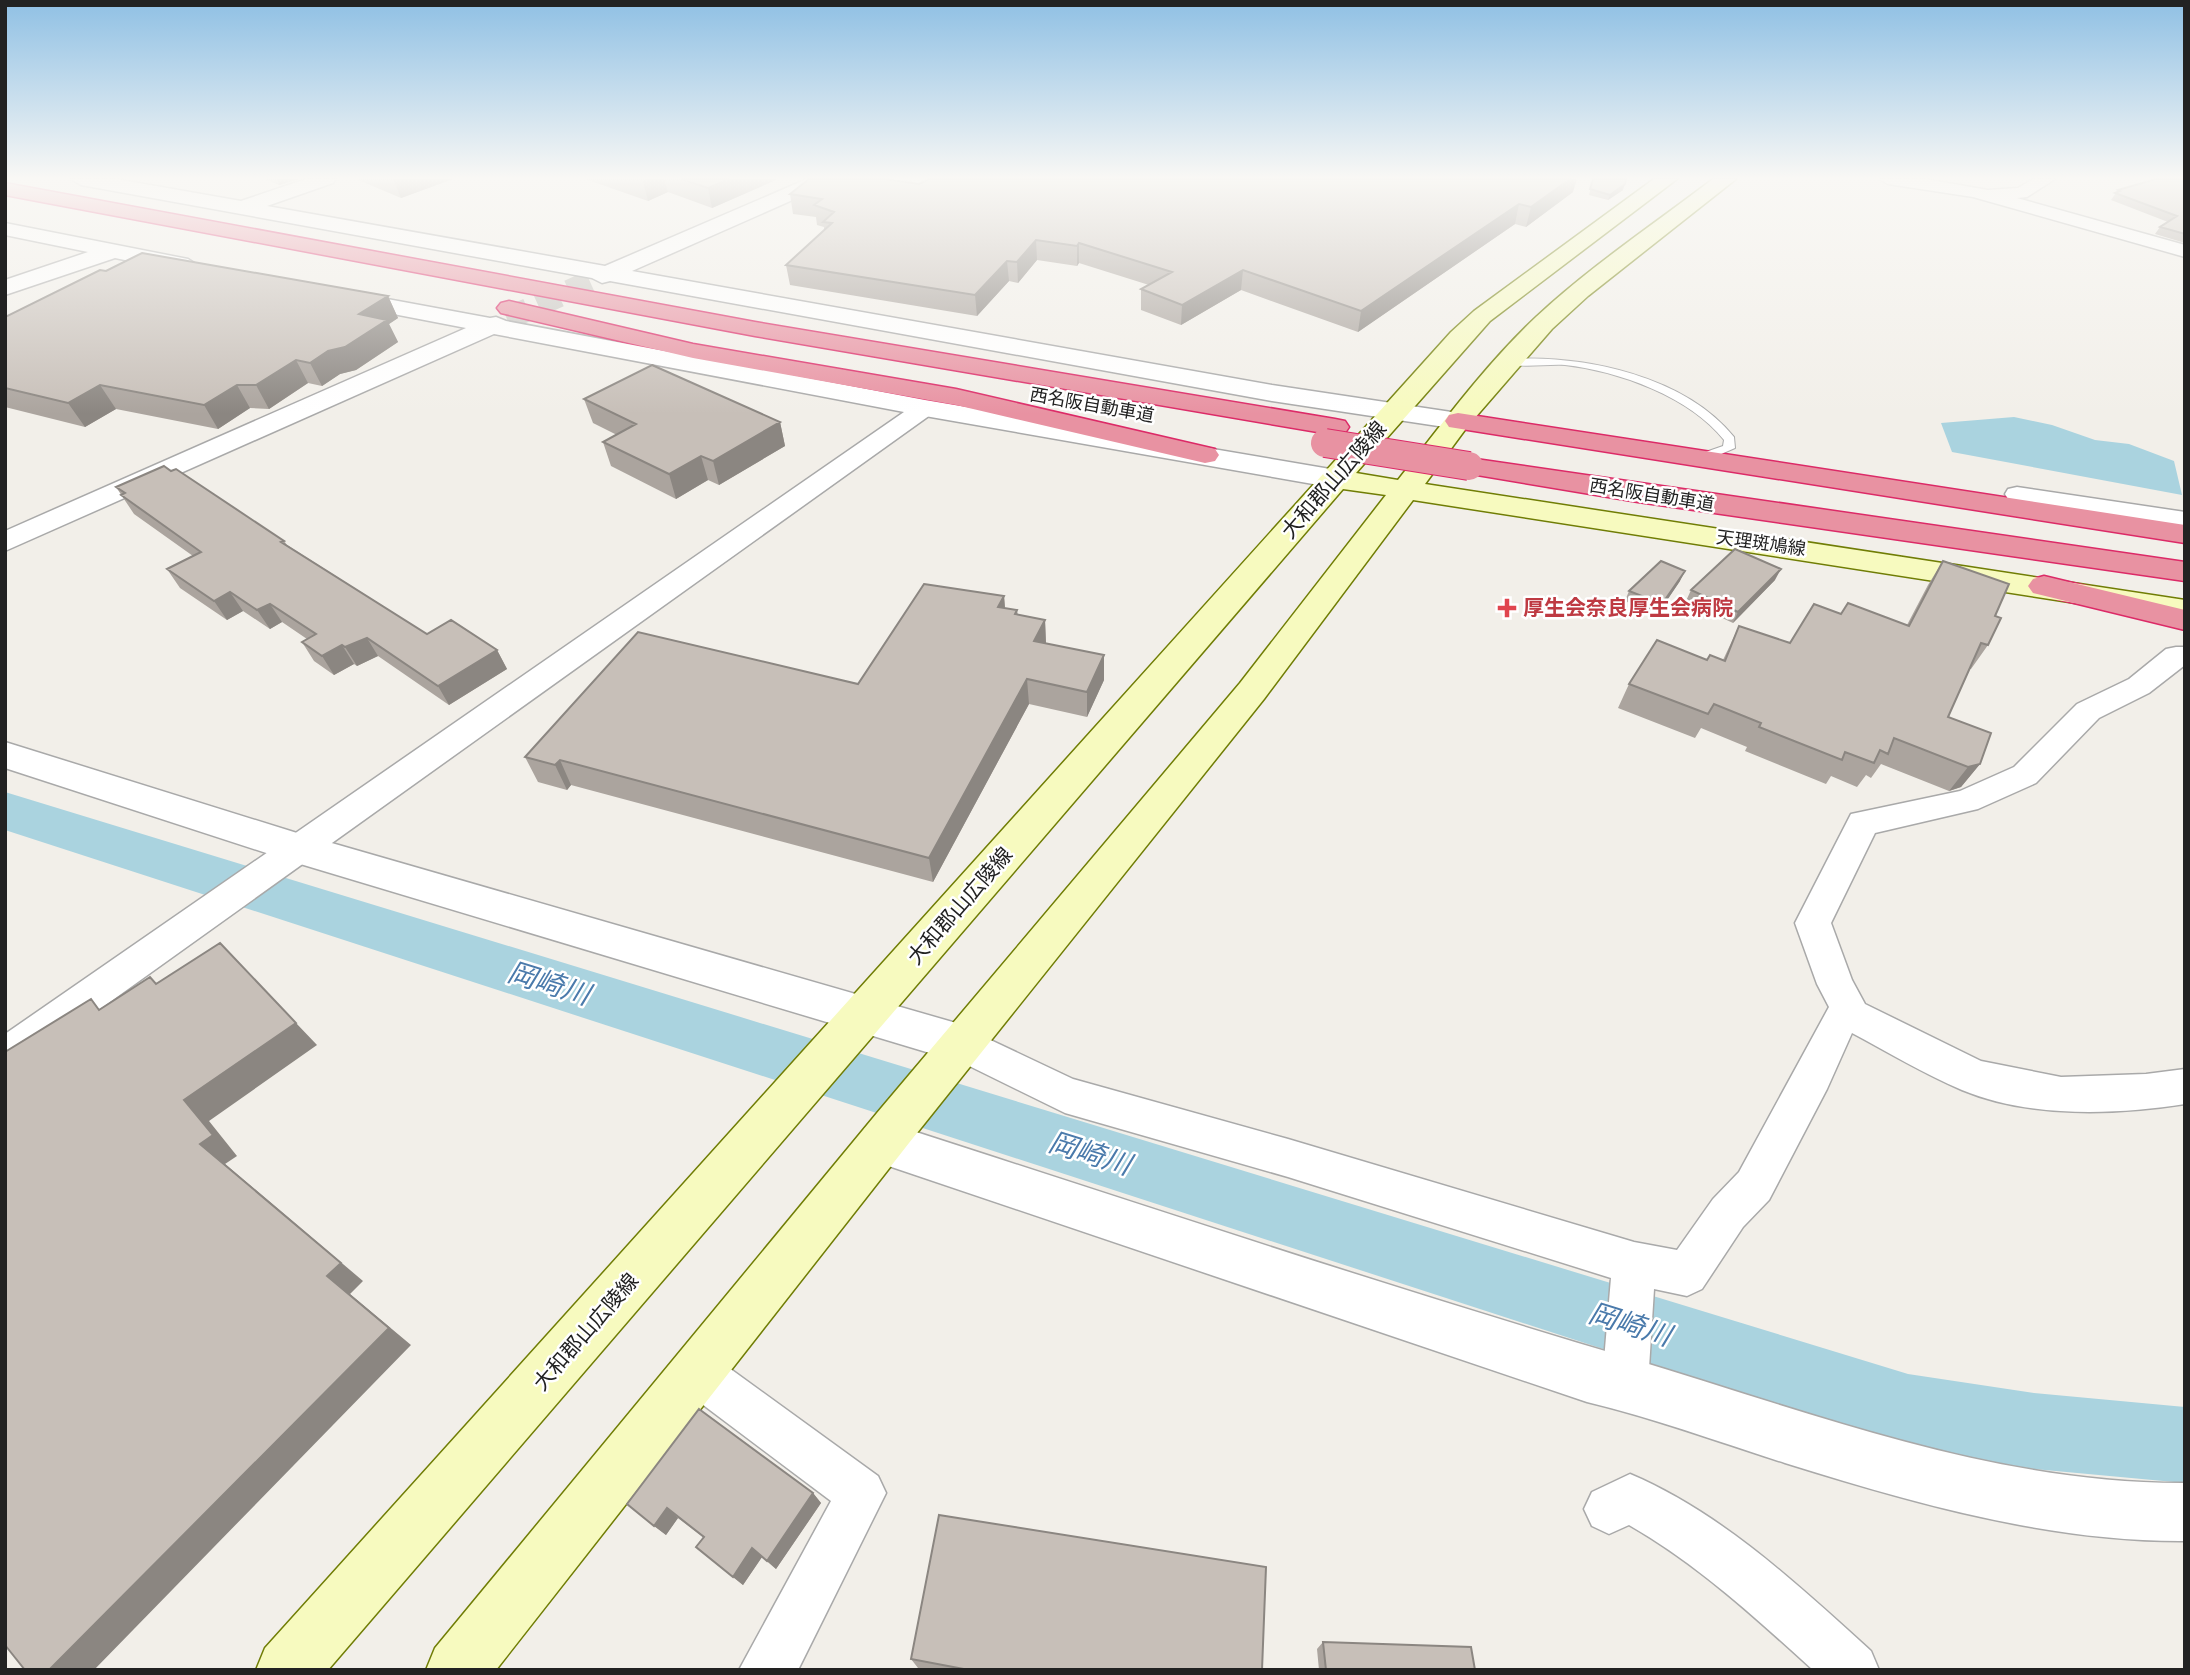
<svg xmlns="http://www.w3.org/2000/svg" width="2190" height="1675" viewBox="0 0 2190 1675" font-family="'IBM Plex Sans','Noto Sans JP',sans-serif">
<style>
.water{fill:#aad3df}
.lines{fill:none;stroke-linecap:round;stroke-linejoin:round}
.river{fill:#aad3df;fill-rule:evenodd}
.tertiary-tunnel{stroke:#c8c6c1;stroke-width:23;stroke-dasharray:23 11;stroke-linecap:butt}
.service-casing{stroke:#a9a9a9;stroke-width:2}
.minor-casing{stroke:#a9a9a9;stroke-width:3}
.tertiary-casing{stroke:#a9a9a9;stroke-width:3}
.secondary-casing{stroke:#707d05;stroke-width:3}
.motorway-casing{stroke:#dc2a67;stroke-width:3}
.service{fill:#fff;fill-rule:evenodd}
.minor{fill:#fff;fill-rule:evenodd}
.tertiary{fill:#fff;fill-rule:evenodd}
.secondary{fill:#f7fabf;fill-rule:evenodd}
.motorway{fill:#e892a2;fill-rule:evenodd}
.motorway-bridge-casing{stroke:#dc2a67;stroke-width:30;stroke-linecap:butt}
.motorway-bridge{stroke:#e892a2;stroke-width:28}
.wall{fill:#aba49e}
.shaded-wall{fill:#8b8681}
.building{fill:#c7bfb8;stroke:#8b8681;stroke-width:2}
.health-dot{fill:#e0444e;stroke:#fff;stroke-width:2.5}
.labels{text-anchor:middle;stroke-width:5;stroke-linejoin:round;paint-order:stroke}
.far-street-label{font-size:18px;fill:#222;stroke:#fff}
.street-label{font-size:21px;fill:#222;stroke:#fff}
.health-label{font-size:21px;font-weight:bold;fill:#be3a42;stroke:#fff;text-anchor:start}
.near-water-label{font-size:28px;font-style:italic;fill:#4a7aab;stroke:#fff}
</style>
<rect width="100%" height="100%" fill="#f2efe9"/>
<!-- water -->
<path class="water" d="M2014 417 2052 425 2095 440 2129 444 2174 461 2182 495 1952 452 1941 423Z"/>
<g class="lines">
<!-- river -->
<path class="river" d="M5 792 1908 1374 2034 1393 2185 1407V1483L2034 1469 1908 1448 5 830Z"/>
<!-- tertiary-tunnel -->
<path class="tertiary-tunnel" d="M507 319 594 280"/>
<defs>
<path id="service" d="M1510 359C1585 355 1685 376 1734 437L1735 448 1705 461H1697V455L1723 446 1724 440C1690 397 1619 371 1565 365 1546 364 1525 368 1506 364L1504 362Z"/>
<path id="minor" d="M1879 179H1925L1988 190 2018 188 2033 179H2055L2027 197 2017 198 2185 245V257L1973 197 1888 184Z
M925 401 933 403 936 408 933 413 19 1067 5 1072V1034L917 403Z
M2017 487 2185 512V528L2008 499 2005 494 2008 489Z
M2176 647H2185V665L2149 693 2099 718 2036 783 1978 809 1875 833 1831 923 1852 980 1865 1004 1981 1061 2061 1077 2146 1074 2185 1069V1104C2115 1115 2029 1118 1962 1090 1924 1074 1888 1052 1852 1033L1827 1089 1769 1200 1743 1227 1702 1289 1687 1296 1654 1289 1648 1384 1641 1400 1625 1407 1609 1400 1602 1384 1611 1278 1288 1177 1065 1113 949 1056 944 1044 949 1032 963 1027 1073 1079 1288 1139 1634 1242 1677 1250 1713 1199 1739 1172 1829 1007 1817 984 1795 923 1851 814 1960 791 2014 767 2077 704 2129 679 2166 649Z
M698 1350 714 1357 878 1476 886 1493 798 1670H739L831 1501 682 1389 675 1373 682 1357Z
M1630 1474C1722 1513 1798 1585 1871 1651L1879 1670H1813C1755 1617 1697 1564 1629 1525L1609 1534 1592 1526 1584 1509 1592 1492Z"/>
<path id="tertiary" d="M71 179H116L241 201 306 179H336L333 183 267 206 605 266 807 179H834L831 183 632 271 1272 385 1458 413 1467 415 1471 421 1467 427 1458 429 1272 401 610 281 602 283 592 278 81 185Z
M5 223 188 259 199 266 188 273 115 258 5 295V280L88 252 5 235Z
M344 291 490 318 496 317 506 321 925 400 1336 470 1346 473 1350 479 1346 485 1336 488 925 416 494 334 5 551V531L466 328 336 303 332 298 336 293Z
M5 742 297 833 963 1025 979 1030 985 1044 979 1058 963 1063 297 863 5 768Z
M882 1121C1131 1201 1378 1284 1629 1358 1810 1412 1993 1484 2185 1483V1541C2049 1542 1913 1503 1785 1463 1719 1442 1654 1418 1587 1402L865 1158 858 1143 865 1128Z"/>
<path id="secondary" d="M1654 179H1677L1490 321 1356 473 1398 480C1441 425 1485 365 1536 317 1591 266 1654 224 1713 179H1736L1588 296 1552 329 1467 427 1425 484 2185 600V620L1413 500 1264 699 909 1143 496 1670H426L435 1648 877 1113 1240 683 1386 495 1343 489 328 1670H256L265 1648 1451 332 1474 311Z"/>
<path id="motorway" d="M5 183 755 322 1335 419 1345 421 1349 427 1345 433 1335 435 755 336 5 195Z
M509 301 693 344 956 389 1215 449 1219 455 1215 461 1205 463 956 405 693 358 501 313 497 308 501 303Z
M1458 413 2185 525V543L1449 427 1445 421 1449 415Z
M1469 458 2185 562V581L1638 502 1459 472 1455 466 1459 460Z
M2044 576 2185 610V630L2033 593 2028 586 2033 579Z"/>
</defs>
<!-- service casing -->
<use href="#service" class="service-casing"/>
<!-- minor casing -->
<use href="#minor" class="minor-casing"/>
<!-- tertiary casing -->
<use href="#tertiary" class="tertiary-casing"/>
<!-- secondary casing -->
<use href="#secondary" class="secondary-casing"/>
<!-- motorway casing -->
<use href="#motorway" class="motorway-casing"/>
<!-- service -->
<use href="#service" class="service"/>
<!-- minor -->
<use href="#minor" class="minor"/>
<!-- tertiary -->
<use href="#tertiary" class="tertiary"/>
<!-- secondary -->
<use href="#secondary" class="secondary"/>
<!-- motorway -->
<use href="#motorway" class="motorway"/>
<defs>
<path id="motorway-bridge" d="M1325 443 1469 466"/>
</defs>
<!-- motorway-bridge casing -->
<use href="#motorway-bridge" class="motorway-bridge-casing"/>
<!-- motorway-bridge -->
<use href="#motorway-bridge" class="motorway-bridge"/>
</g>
<!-- wall -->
<path class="wall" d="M265 179H300L279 185Z
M356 179H453L401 198Z
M585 179H778L712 208 668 192 648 201Z
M1593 179 1623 190 1608 200 1589 195Z
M2185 179V243L2155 234 2160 227 2168 222 2111 200 2118 190Z
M919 184 1573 192 1526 227 1515 224 1358 332 1241 290 1181 325 1141 310V289L1149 285 1079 263 1077 266 1037 260 1018 283 1009 281 977 316 790 285 786 265 824 230V227L817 225 816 217 793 214 790 194Z
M106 271 388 296 398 318 389 324 398 342 356 370 340 374 322 386 308 383 269 409 250 408 218 429 116 409 85 427 5 407V317Z
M584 399 780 422 785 446 719 485 708 480 676 499 611 466 603 442 617 435 593 423Z
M116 487 284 541 287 545 427 634 497 650 507 669 449 705 378 656 357 666 354 664 334 675 314 661 302 642 307 639 282 622 270 629 243 611 227 620 180 588 167 569 193 556 134 514Z
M1943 561 1995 616 1988 645 1971 669H1969L1948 717 1980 764 1961 787 1949 791 1881 764 1871 778 1866 775 1857 787 1831 776 1826 784 1745 751 1747 747 1701 728 1695 738 1618 708 1629 684 1707 660H1723L1739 626 1790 643 1841 614 1907 625 1928 585Z
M1775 580 1733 623 1686 601 1691 590Z
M1680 581 1657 615 1625 601 1629 591Z
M1004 596 1005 608 1017 610 1018 615 1045 620 1046 643 1104 680 1087 717 1029 704 933 882 571 785 567 790 538 782 525 757 858 684Z
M813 1493 821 1503 776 1569 762 1557 743 1585 696 1547 703 1537 678 1518 666 1535 627 1504Z
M1323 1642 1475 1670H1319L1317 1649Z
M911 1659 1262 1670H931L918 1668Z"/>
<!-- shaded-wall -->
<path class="shaded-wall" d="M277 179H300L279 185Z
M393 179H453L401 198Z
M647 179H664L668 192 648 201 643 181Z
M729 179H778L712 208 708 188Z
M1570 179H1577L1573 192 1526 227 1531 207Z
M1625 184 1623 190 1608 200 1610 195Z
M1519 204 1515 224 1358 332 1361 311Z
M1036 240 1037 260 1018 283 1017 262Z
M1079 243V263L1077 266V246Z
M1007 261 1009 281 977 316 975 295Z
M1243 270 1241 290 1181 325 1182 305Z
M388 296 398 318 389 324 398 342 356 370 340 374 322 386 310 363 359 314Z
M296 360 308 383 269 409 256 385Z
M100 385 116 409 85 427 68 403Z
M237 385 250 408 218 429 204 405Z
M780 422 785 446 719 485 713 461Z
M701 456 708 480 676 499 669 474Z
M1781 569 1775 580 1733 623 1738 612Z
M1685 571 1680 581 1657 615 1662 604Z
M230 592 243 611 227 620 214 601Z
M1004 596 1006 621 998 607Z
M270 604 282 622 270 629 257 610Z
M1045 620 1046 645 1034 641Z
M367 638 378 656 357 666 345 647Z
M342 645 354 664 334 675 322 656Z
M497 650 507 669 449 705 438 686Z
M1104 655V680L1087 717V692Z
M1027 679 1029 704 933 882 929 858Z
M560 760 571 785 567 790 555 765Z
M1980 764 1961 787 1949 791 1968 767Z
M296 1023 317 1045 209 1121 237 1156 225 1164 363 1281 350 1294 411 1345 94 1670H49L327 1276 200 1144 184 1100Z
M813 1493 821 1503 776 1569 767 1561Z
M667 1508 678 1518 666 1535 654 1526Z
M752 1548 762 1557 743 1585 733 1577Z"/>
<!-- building -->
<path class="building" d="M681 179H729L708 188Z
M809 179H885L919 184 929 179H1570L1531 207 1519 204 1361 311 1243 270 1182 305 1141 289 1172 272 1079 243 1077 246 1036 240 1017 262 1007 261 975 295 786 265 832 223 823 222 834 212 814 205 822 199 790 194Z
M1593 179H1626L1625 184 1610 195 1590 189Z
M2156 179H2185V234L2160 227 2177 216 2115 193 2120 191 2118 190Z
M142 253 388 296 359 314 387 320 345 347 328 351 310 363 296 360 256 385H237L204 405 100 385 68 403 5 388V317L100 270 106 271Z
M652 365 780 422 713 461 701 456 669 474 603 442 636 424 584 399Z
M164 466 171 471 176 469 284 541 281 542 427 634 451 620 497 650 438 686 367 638 345 647 342 645 322 656 302 642 316 634 270 604 257 610 230 592 214 601 167 569 201 552 121 495 125 493 116 487Z
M1735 549 1781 569 1738 612 1691 590Z
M1661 561 1685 571 1662 604 1629 591Z
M1943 561 2009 584 1995 616 2001 618 1988 645 1981 643 1948 717 1991 733 1980 764 1968 767 1894 738 1888 754 1880 750 1874 763 1845 752 1842 760 1759 727 1761 723 1714 704 1708 714 1629 684 1657 640 1707 660 1710 655 1725 661 1739 626 1790 643 1814 604 1841 614 1848 603 1909 626Z
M924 584 1004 596 998 607 1017 610 1015 614 1045 620 1034 641 1104 655 1087 692 1027 679 929 858 560 760 555 765 525 757 638 632 858 684Z
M220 943 296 1023 184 1100 213 1135 200 1144 341 1263 327 1276 389 1328 49 1670H25L5 1645V1052L91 999 99 1010 150 977 156 984Z
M699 1409 813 1493 767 1561 752 1548 733 1577 696 1547 704 1537 667 1508 654 1526 627 1504Z
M939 1515 1266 1567 1262 1670H969L911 1659Z
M1323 1642 1471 1647 1475 1670H1326Z"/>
<!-- sky -->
<linearGradient id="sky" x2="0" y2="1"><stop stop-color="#8fc0e4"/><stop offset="0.43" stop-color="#f9f8f5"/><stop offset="1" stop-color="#f9f8f5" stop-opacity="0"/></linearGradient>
<rect width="2190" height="414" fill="url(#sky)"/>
<!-- markers -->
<path class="health-dot" d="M1503.5 597.5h7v7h7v7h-7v7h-7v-7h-7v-7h7z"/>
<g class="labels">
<!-- far-street labels -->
<g class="far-street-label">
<text transform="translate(1092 405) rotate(10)" y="6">西名阪自動車道</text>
<text transform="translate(1652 495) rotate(9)" y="6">西名阪自動車道</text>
<text transform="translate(1761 543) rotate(8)" y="6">天理斑鳩線</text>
</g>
<!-- street labels -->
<g class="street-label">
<text transform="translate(1334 480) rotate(-49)" y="7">大和郡山広陵線</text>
<text transform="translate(960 906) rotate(-49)" y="7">大和郡山広陵線</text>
<text transform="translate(586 1332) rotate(-49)" y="7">大和郡山広陵線</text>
</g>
<!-- health labels -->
<g class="health-label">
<text x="1523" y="615">厚生会奈良厚生会病院</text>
</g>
<!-- near-water labels -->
<g class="near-water-label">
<text transform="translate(549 983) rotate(17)" y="10">岡崎川</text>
<text transform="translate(1090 1153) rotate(17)" y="10">岡崎川</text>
<text transform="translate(1630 1324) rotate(17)" y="10">岡崎川</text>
</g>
</g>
<!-- border -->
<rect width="2190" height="1675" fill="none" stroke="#222222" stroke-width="14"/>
</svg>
